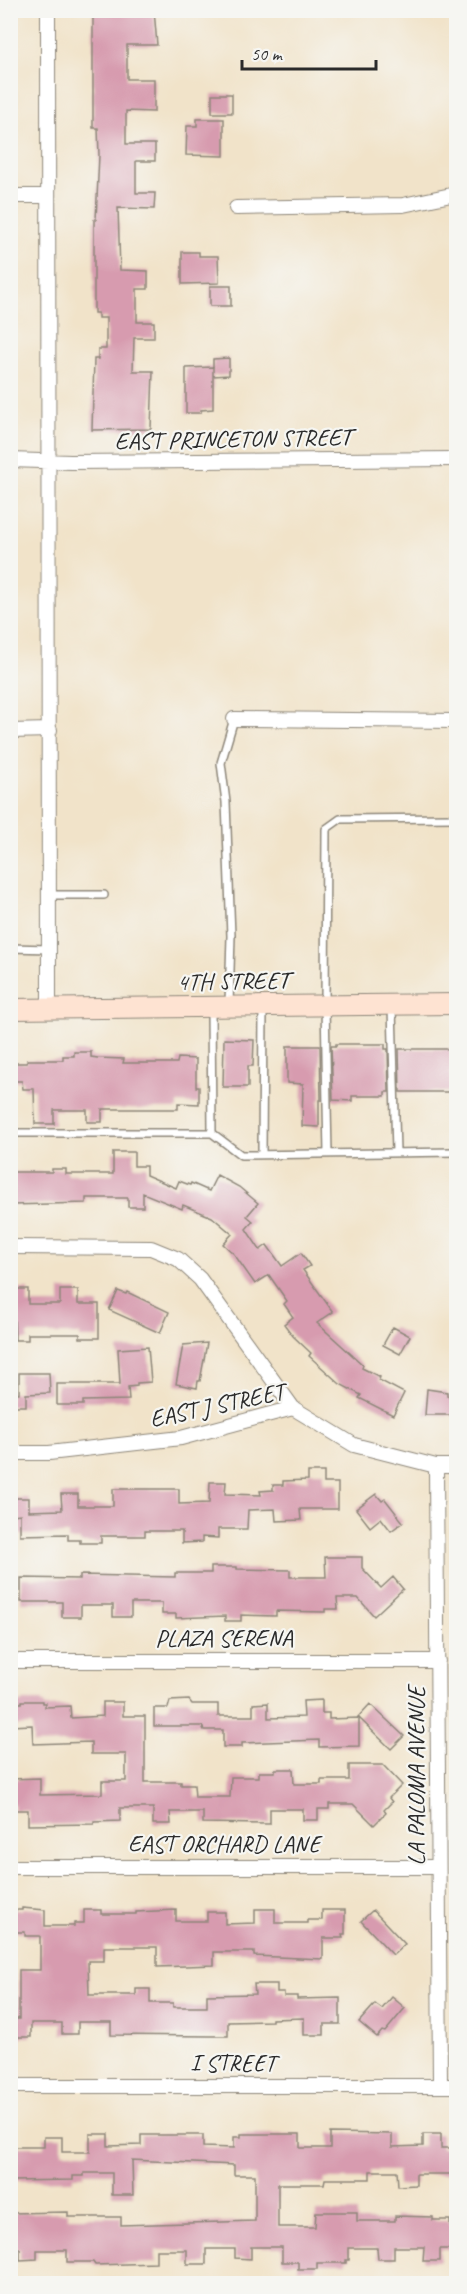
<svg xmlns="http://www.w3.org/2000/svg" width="467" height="2294" viewBox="0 0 467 2294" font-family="Caveat,sans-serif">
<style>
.building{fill:#d79baf}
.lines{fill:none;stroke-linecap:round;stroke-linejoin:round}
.lane-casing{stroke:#8e877a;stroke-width:10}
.street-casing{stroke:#8e877a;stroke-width:16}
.secondary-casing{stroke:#8e877a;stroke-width:22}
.lane{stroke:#fff;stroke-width:7}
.street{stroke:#fff;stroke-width:14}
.secondary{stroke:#fee3d2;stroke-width:20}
.labels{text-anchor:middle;stroke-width:4.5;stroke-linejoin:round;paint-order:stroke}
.street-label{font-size:24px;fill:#2b2b2b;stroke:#f6f6f2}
</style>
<rect width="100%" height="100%" fill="#f6f6f2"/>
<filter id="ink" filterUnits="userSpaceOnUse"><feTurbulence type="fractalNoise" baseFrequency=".0167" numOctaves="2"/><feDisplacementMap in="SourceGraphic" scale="12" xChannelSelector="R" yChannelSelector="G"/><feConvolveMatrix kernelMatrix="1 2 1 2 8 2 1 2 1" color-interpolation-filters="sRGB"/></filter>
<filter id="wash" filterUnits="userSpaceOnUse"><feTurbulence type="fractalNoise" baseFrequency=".008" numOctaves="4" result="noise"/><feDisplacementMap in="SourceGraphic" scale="24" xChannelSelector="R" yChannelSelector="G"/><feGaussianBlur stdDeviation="1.35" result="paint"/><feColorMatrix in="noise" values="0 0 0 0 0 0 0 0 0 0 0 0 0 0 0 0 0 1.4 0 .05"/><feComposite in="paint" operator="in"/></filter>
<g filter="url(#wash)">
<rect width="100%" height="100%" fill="#f1e3c9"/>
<g id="blocks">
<!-- building -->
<path class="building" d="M93 10H154L157 45H127V79H154V112L126 111V144H155V161H136V193H155L154 209 118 208 120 270 148 271V289H137V322H154V338H134L133 371H153L151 429 92 430 94 359H98V349H106V318H98V313H94V220H96L99 155 98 128H93Z
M212 94H232V113H212Z
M197 119H224V156L186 155 187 126H197Z
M182 252H199V256H218L219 283 182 284Z
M210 286H231V306H210Z
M229 358V375L213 376V359Z
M213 367V409L201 410V413H186V368Z
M224 1039 254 1040 253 1066H248V1087H223Z
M336 1044H385V1049H388L389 1092H385V1096H352V1101L333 1100 331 1046H336Z
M287 1046H320L321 1100H319V1127L302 1126 303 1084 287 1083Z
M399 1049H451V1092H400Z
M74 1052H91V1057L98 1058 124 1059 123 1063H177L178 1058 196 1059V1087H199V1104L178 1103V1109H102V1122H87V1110H54V1124H35L34 1089H23L22 1081H10V1063H27V1060H63V1056H74Z
M113 1152H134V1166H146V1175L176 1188 179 1181 190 1185 191 1183 209 1191 217 1175 239 1187 258 1203 247 1216 253 1221 246 1229 260 1250 267 1245 282 1266 301 1253 310 1266 303 1270 333 1312 317 1323 363 1365 362 1368 380 1377 379 1380 404 1393 393 1415 359 1398 361 1395 340 1384 309 1356 311 1353 293 1336 284 1324 293 1317 284 1304 287 1301 269 1275 255 1284 234 1254 223 1244 232 1234 212 1217 183 1205 182 1209 143 1193V1207H128V1198H86V1203L11 1205V1172H52V1169H66V1174H113Z
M10 1289H28V1304H60V1290H78V1304H99V1338H80V1334H28V1340H15L14 1310H10Z
M118 1291 126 1294 127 1292 169 1312 160 1333 109 1310Z
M393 1327 410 1336 400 1354 383 1345Z
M207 1343 200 1381H198L197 1388 176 1384 183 1345Z
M148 1347 151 1382 137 1383V1386L128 1387 129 1400 83 1401V1405H57V1384H120L118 1349Z
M19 1373H49L50 1393 26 1394V1406H10V1393H19Z
M427 1389 447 1392V1396L456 1397V1415H425Z
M308 1472H324V1483H338V1509H300L301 1520 276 1521 275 1509 248 1510 247 1529H218V1538L202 1537V1542L182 1543V1531H145V1536H101V1543H80V1540H68V1534L20 1535V1514L13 1515 12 1498H29V1511L62 1510 61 1494H78V1506H113V1489H179V1504L209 1503 210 1482H226L225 1494 261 1495 260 1491 273 1490V1485H283V1481L308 1480Z
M376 1494 382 1501 385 1499 403 1522 391 1531 381 1518 370 1527 356 1509Z
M325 1557H362V1568L381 1588 393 1577 403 1589 374 1616 358 1598H337L338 1609H325V1612L276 1611V1616L241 1615V1621H225V1616L176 1618V1614H162V1603H131V1617H113V1605H81V1617H62V1602H21V1578L80 1579V1575L175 1577V1573H211V1567H237V1569L290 1570V1577H326Z
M189 1700 192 1704H218V1716H253V1704L268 1703V1718L304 1717 303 1701 322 1700V1713H329V1719L359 1718V1746L319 1747V1740L242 1743V1747H223V1730H204L202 1726H154V1708H168L170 1701Z
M22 1701H42V1703H45V1707L70 1706 71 1718 103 1716V1702H123V1716H145V1782H181V1785H194L195 1797H230L231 1777H259V1772H275V1769H293L294 1784H321V1780H349V1765H383L402 1785 389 1798 392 1802 384 1810 386 1813 374 1825 353 1804H329V1809H318V1820H303V1809H270V1824L203 1823V1812H170L171 1824H153V1808H120V1821L94 1822V1824L28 1825V1810H14V1805H10V1779L40 1778V1795L102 1794V1781H126V1754H91V1742L33 1744 32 1725 10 1726V1706H18V1703H22Z
M370 1704 404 1736 391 1749 358 1717Z
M22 1908 45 1910V1926H74V1923H84V1910H101V1914H136V1912L176 1910V1921H207V1912H225V1924L255 1923V1909H275V1923H307V1920H322V1910H345V1934H342L343 1938H323V1959L254 1956V1952H214V1965L157 1967V1947H104V1961H88L89 1995H136V1989H150V2003H173V2007H207V1995L255 1994 254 1984H277V1992H284V1996H297V1999L340 1998V2024H324V2035H304V2018L272 2019V2021L228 2022V2036H209L111 2035V2022H78V2034H62V2023H31V2037H12V2019H19V1970H40V1936H25V1932H11V1910H22Z
M373 1910 405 1944 393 1955 361 1921Z
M392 1997 405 2008 385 2032 382 2031 377 2037 359 2022 375 2004 382 2009Z
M330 2133 392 2134V2147L423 2146V2134H441V2148H456V2174H416V2185L398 2186 397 2171H370V2179H325L324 2184H278V2227H315L316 2212H357V2221H395V2216L433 2217V2220H450V2225H456V2244H451V2249H440V2261H423L424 2247H394V2259H378L377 2248H349V2260H346V2263H317V2269H298V2262H282V2247H251V2259L235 2258V2249H206V2264H187V2250H156V2263L95 2265 93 2262H67V2250H37V2259L20 2260V2249H10V2213L68 2212V2217H121V2225L255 2221V2175H234V2165L132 2160 133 2195H112V2173H84V2176H73V2180L10 2181V2147H44V2137H62V2152H90V2134H108V2146L141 2145V2135H203V2147L234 2148V2137H241V2134H300V2148H330Z"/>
</g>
</g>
<g filter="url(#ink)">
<use href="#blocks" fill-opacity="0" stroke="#8e877a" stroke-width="1.5"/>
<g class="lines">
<defs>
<path id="lane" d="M49 895H104
M10 948 50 949
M229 1004 231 936 226 802 221 763 234 719
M392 1007 396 1152
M211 1009 212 1133 241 1155 456 1152
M10 1133H212
M262 1154 263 1009
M328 1154 325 1005 326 829 340 819 456 818"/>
<path id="street" d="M48 10 49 1008
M10 196H48
M236 208 403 205 456 194
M10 460 71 462 456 459
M234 719 456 721
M10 731 50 730
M10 1247 151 1248 178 1259 200 1279 293 1408
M10 1453H49L181 1438 293 1408 354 1445 436 1466H456
M436 1466 440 2086
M10 1661H438
M10 1867H438
M10 2086H456"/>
<path id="secondary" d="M10 1009 456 1004"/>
</defs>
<!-- lane casing -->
<use href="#lane" class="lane-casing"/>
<!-- street casing -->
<use href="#street" class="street-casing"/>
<!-- secondary casing -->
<use href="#secondary" class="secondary-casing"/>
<!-- lane -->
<use href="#lane" class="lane"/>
<!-- street -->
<use href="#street" class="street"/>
<!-- secondary -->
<use href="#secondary" class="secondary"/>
</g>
</g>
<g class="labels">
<!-- street labels -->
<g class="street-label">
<text transform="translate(233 439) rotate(-1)" y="8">EAST PRINCETON STREET</text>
<text transform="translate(233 981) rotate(-1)" y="8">4TH STREET</text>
<text transform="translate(217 1405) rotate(-12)" y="8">EAST J STREET</text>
<text x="224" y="1646">PLAZA SERENA</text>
<text transform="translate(416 1776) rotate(-90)" y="8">LA PALOMA AVENUE</text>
<text x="224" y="1852">EAST ORCHARD LANE</text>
<text x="233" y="2071">I STREET</text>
</g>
</g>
<!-- margin -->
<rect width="467" height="2294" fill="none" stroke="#f6f6f2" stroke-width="36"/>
<!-- scale -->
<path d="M242 60v9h134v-9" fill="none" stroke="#2b2b2b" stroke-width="3"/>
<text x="251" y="60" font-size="18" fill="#2b2b2b" stroke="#f6f6f2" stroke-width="4.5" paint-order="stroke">50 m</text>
</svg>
